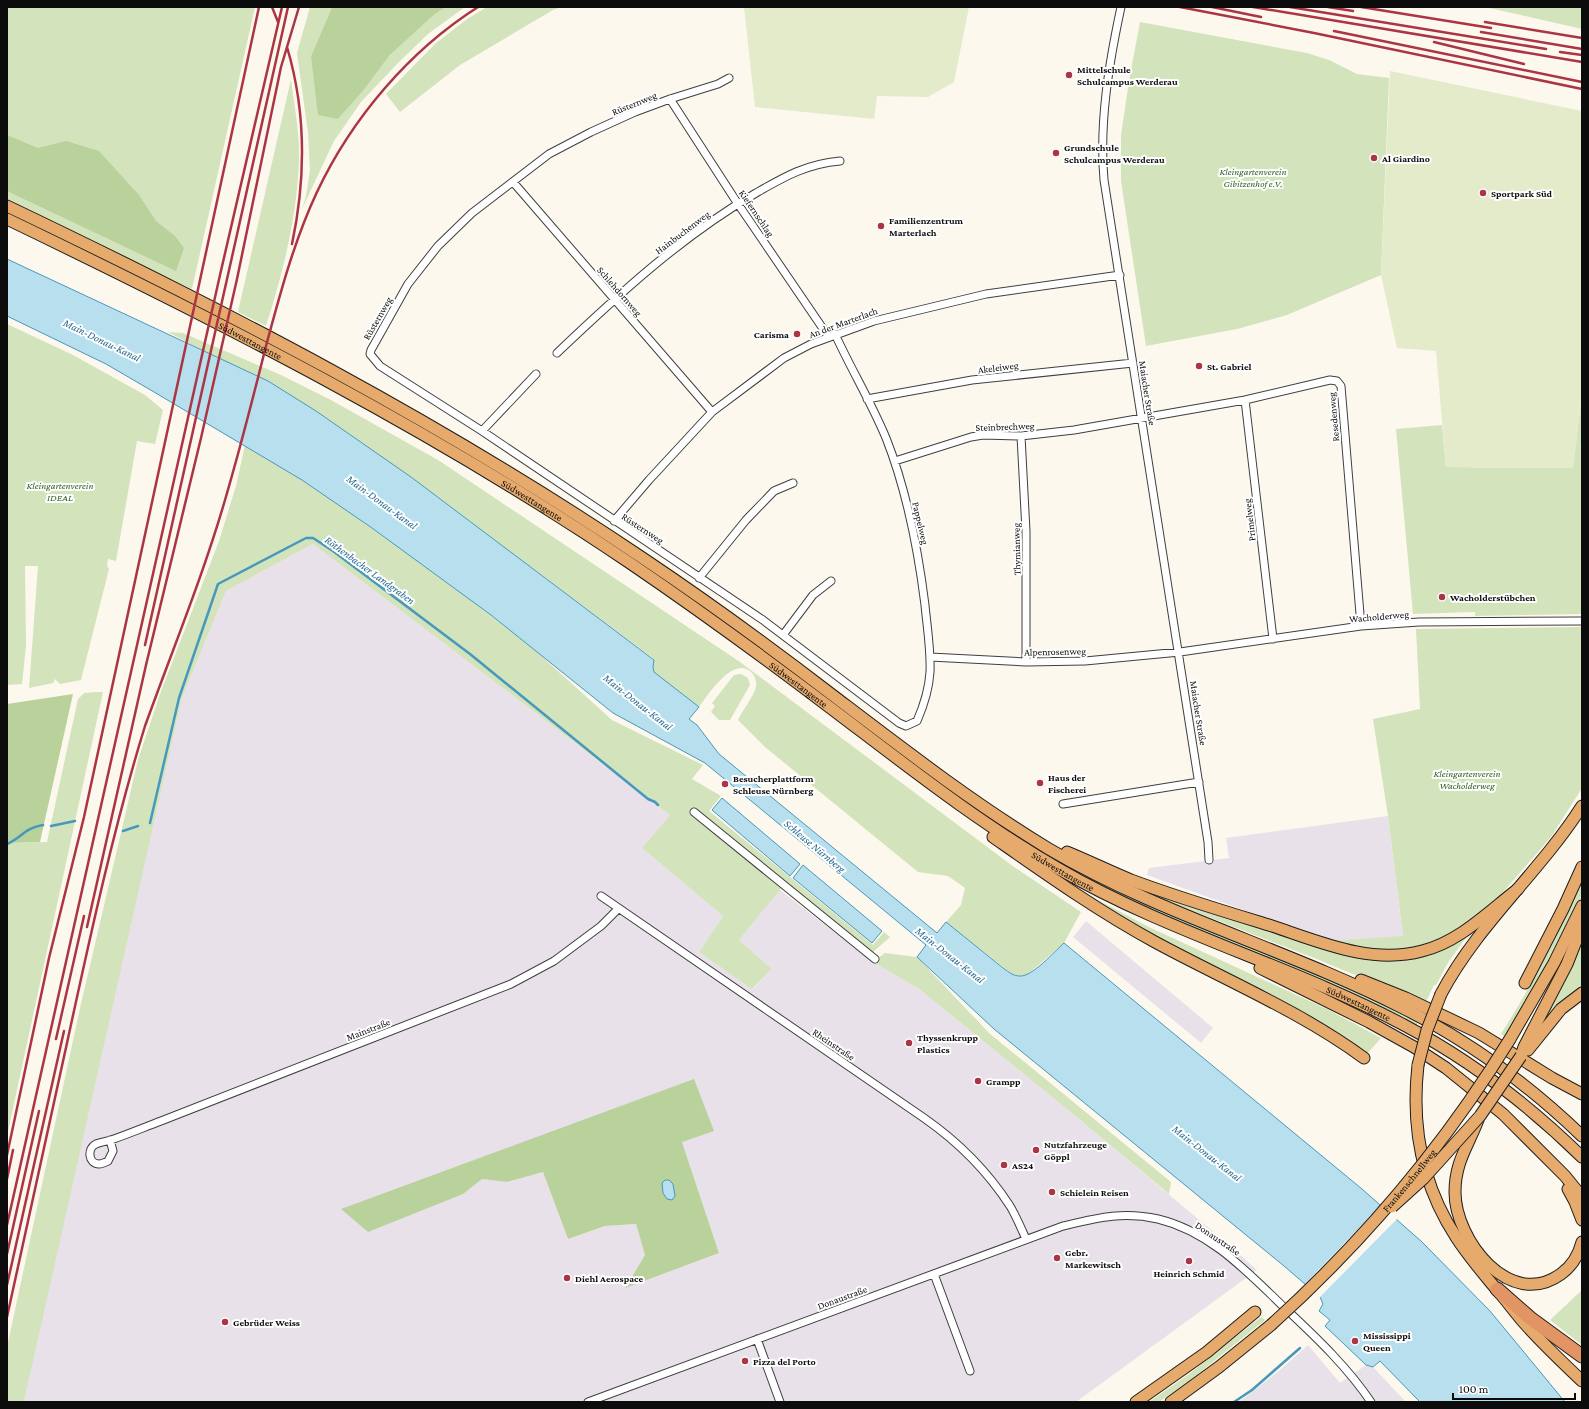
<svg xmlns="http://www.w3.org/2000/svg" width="1589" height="1409" viewBox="0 0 1589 1409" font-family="'Crimson Pro',serif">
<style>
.industrial{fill:#e8e1ea;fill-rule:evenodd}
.green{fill:#d3e3bb}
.forest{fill:#b9d29c}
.pitch{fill:#e3ebcb}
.water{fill:#b7dfee;stroke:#4798bd}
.pier{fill:#fdf8ed}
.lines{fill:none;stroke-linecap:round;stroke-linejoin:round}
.stream{stroke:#4798bd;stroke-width:2.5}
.minor-casing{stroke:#3f3f3f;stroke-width:9}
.trunk-casing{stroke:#1d1d1d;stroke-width:13}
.motorway-casing{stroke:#1d1d1d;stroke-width:15}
.minor{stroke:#fff;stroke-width:7}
.trunk{stroke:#e6aa6c;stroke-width:11}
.motorway{stroke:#e39465;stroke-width:13}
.rail{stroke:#ab3544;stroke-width:2.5}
.trunk-bridge-casing{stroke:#1d1d1d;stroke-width:13;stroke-linecap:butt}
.trunk-bridge{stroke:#e6aa6c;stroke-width:11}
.poi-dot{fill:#ab3544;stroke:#fff;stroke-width:1.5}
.labels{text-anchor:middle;stroke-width:4;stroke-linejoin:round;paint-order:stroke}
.poi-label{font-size:10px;font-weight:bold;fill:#0c0c0c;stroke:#fff;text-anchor:start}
.street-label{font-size:10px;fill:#0c0c0c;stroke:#fff}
.park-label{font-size:10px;font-style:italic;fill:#345c24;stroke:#fff}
.water-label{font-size:11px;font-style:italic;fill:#24698f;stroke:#fff}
</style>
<rect width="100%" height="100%" fill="#fdf8ed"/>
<!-- industrial -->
<path class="industrial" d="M313 544 670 815 642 848 723 916 699 952 753 989 772 969 739 940 780 890 873 962 919 989 1062 1105 1228 1244 1257 1270 1076 1402H23L182 698 226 591ZM682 1142 719 1253 625 1287 645 1255 636 1224 605 1226 568 1239 543 1172 507 1182 482 1179 342 1209 402 1187Z
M1388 816 1403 937 1329 941 1147 875 1149 868 1229 858 1226 838Z
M1086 921 1213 1028 1201 1043 1073 937Z
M1308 1345 1340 1383 1366 1365 1373 1367 1406 1402H1239L1280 1370Z"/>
<!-- green -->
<path class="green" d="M7 7H255L192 289 7 201Z
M310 7H332L311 56 338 119 363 91 390 55 435 14 446 7H465L428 34 398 63 361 102 334 141 302 209 306 196 310 170 308 133 297 53Z
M487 7H561L553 10 460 65 400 112 386 94 435 44 467 19Z
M1485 7H1582V29Z
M1140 22 1307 53 1329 60 1357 74 1389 78 1381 275 1287 315 1237 329 1146 346 1121 181V135L1129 81Z
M291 79C294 105 300 133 299 160 297 217 283 273 266 326L238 312Z
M7 324 73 355 145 395 163 410 155 444 137 441 116 561 108 559 107 565 109 569 81 680 60 684 55 679 53 683 29 688 38 566H25L26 645 22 684 7 685Z
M168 332 183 333 281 375 331 400 438 460 740 662 1014 867 1081 912 1064 943 1028 974 1022 976 1012 974 946 922 961 905 965 888 948 876 918 872 765 747 738 720C743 710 753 697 756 687 757 682 755 676 752 673 734 654 708 695 699 707L654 672 653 668 654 659 411 477 316 411Z
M1582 394V614L1475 616V612L1413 614 1396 429 1442 425 1446 467 1573 468Z
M245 445 302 480 372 528 455 588 528 644 612 720 703 765 692 779 721 796 709 811 873 945 884 932 890 937 872 953 785 884 739 940 772 969 752 989 699 952 723 916 642 848 670 815 313 544 226 591 182 698 24 1401 7 1402V1347L80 1008 138 760 160 694 219 541 236 486Z
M1582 627V788L1551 837 1504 891 1487 907 1471 922 1437 943 1384 953 1329 941 1403 936 1388 816 1373 719 1420 709 1416 629Z
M741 674 748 678 750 685 730 720H719L711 712 715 706 712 703 734 675Z
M96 692H103L7 1136V842L8 843 47 842 78 699 84 693Z
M978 808 1090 877 1110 888 1155 909 1355 990 1418 1022 1416 1027 1144 909 1056 863 978 813Z
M1582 879V894L1576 909 1547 965 1506 1037 1501 1034C1532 985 1559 933 1582 879Z
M1077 889 1151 928 1327 1009 1381 1038 1367 1054 1329 1028 1161 942Z
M1157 892 1372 958 1464 935 1466 938 1449 961 1436 985H1434L1425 1004 1319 960 1155 896Z
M1582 934V988L1550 1017 1545 1015Z
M885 953 917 957 989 1033 1171 1182 1169 1194 1062 1105 919 989 873 962Z
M1582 1290V1345L1550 1320Z
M1261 1317 1265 1320 1193 1378 1159 1402H1149L1189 1374Z"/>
<!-- forest -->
<path class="forest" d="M332 7H446L435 14 390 55 363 91 338 119 318 115 311 56Z
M7 135 38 148 66 141 99 151 139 195 156 221 175 236 184 248 176 271 7 191Z
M73 694 40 842 8 843 7 841V704Z
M694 1079 714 1131 682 1142 719 1253 625 1288 645 1255 636 1224 605 1226 568 1239 543 1172 507 1182 482 1179 463 1194 368 1232 341 1209Z"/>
<!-- pitch -->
<path class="pitch" d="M744 7H969L954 82 928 97 877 96 874 119 755 107Z
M1390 71 1582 111V394L1573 468 1446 467 1436 351 1397 348 1381 275Z"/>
<!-- water -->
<path class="water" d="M7 259 268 381 316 411 411 477 654 660 653 667 654 672 699 707 689 719 697 725 719 754 937 933 946 922 1003 968C1009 972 1013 976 1020 976 1032 977 1055 951 1064 943L1362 1189 1421 1241 1490 1311 1565 1402H1420L1380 1361 1373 1367 1366 1365 1325 1326 1330 1320 1319 1311 1323 1304 1320 1297 1284 1266 994 1029 917 957 926 945 705 763 613 713 491 615 372 528 302 480 154 392 106 364 7 316Z
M722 798 800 864 790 876 712 810Z
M803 865 882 931 872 943 793 878Z
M665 1180H669L673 1184 675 1196 672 1200 667 1199 663 1193 662 1183Z"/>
<!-- pier -->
<path class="pier" d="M1382 1204 1398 1218 1318 1299 1303 1286Z"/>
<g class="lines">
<!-- stream -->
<path class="stream" d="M150 823 179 698 218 584 306 538H313L333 551 470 654 648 799 655 802 658 805
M51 826 75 821
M123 831 138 826
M7 844C22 837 25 828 43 825
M1234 1402 1252 1390 1300 1348"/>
<defs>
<path id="minor" d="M1121 7C1109 63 1099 122 1104 180L1208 842 1209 860
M729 78 718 84 670 99 635 112 591 132 549 154 472 213 438 246 408 284 371 350 370 354 380 366 482 431 763 620 899 723 906 726 917 721C924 705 929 689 930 672 931 650 927 627 925 605 918 549 907 491 886 438 871 402 851 369 835 334
M670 99 738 204 828 336
M513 182 712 412
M557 353C619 294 682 236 756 193 784 177 806 164 840 161
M867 399 972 380 1133 363
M1245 400 1273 639
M482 431 536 374
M1021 436 1026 531V662
M895 461 971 437 983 435 1021 436 1074 430 1245 400 1330 380 1337 381 1341 386 1361 626
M614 521 649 480 712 412 784 358 811 344 874 321 986 294 1120 275
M699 578 746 520 774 491 793 483
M783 635 813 595 831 581
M930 657 1026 662 1085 661 1180 652 1361 626 1419 622 1582 621
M1063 804 1199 782
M694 812 875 959
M601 896 924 1118C957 1141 988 1172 1010 1206 1016 1216 1021 1228 1026 1239
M110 1140 113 1151 108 1161C106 1162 102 1164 99 1164 88 1164 87 1148 96 1144 101 1142 107 1141 111 1140 128 1134 145 1127 161 1121L511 984 554 961 601 926 618 909
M934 1274 970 1371
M757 1339 780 1402
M588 1402 1063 1226C1097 1218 1123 1211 1158 1219 1212 1232 1249 1274 1288 1311 1318 1339 1348 1368 1371 1402"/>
<g id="trunk">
<path d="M7 206C227 311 441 422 644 559 708 602 770 647 831 694 902 748 973 803 1049 849 1161 915 1287 949 1403 1008 1469 1041 1529 1085 1582 1136"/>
<path id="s1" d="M7 219C221 322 433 430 630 563 699 610 766 659 832 709 906 765 979 823 1059 869 1169 933 1293 966 1404 1025 1470 1060 1529 1105 1582 1157"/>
<path d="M993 837C1046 874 1098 911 1155 942 1225 980 1300 1011 1364 1058"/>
<path d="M1067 852C1089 861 1109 871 1131 880 1176 897 1223 911 1269 925 1318 941 1370 965 1422 951 1459 942 1488 912 1518 889"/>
<path d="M1260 968 1369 1022 1414 1047 1446 1068 1503 1114 1565 1176 1582 1197"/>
<path d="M1361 980 1406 998 1479 1033 1552 1078 1582 1094"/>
<path d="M1525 983 1563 909 1582 867"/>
<path d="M1441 994C1478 924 1540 872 1582 806"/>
<path d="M1510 1039 1554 963 1582 906"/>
<path d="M1528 1050 1561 1009 1582 993"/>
<path d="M1521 1056 1524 1047 1567 964 1582 926"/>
<path d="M1418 1065C1411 1127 1422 1185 1456 1237 1468 1256 1483 1273 1497 1290 1507 1301 1516 1314 1526 1325 1544 1345 1563 1363 1582 1381"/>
<path d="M1478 1120C1468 1146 1455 1162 1455 1192 1455 1240 1510 1311 1561 1274 1572 1266 1579 1254 1582 1242"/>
<path d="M1568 1189 1575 1202 1582 1220"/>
<path d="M1136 1402 1207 1352 1255 1312"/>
<path d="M1171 1402 1219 1367 1271 1325"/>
</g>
<path id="motorway" d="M1497 1289 1530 1318 1582 1356"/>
</defs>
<!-- minor casing -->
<use href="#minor" class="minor-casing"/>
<!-- trunk casing -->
<use href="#trunk" class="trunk-casing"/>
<!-- motorway casing -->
<use href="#motorway" class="motorway-casing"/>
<!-- minor -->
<use href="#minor" class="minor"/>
<!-- trunk -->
<use href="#trunk" class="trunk"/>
<!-- motorway -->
<use href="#motorway" class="motorway"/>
<!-- rail -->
<path class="rail" d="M272 7 278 22
M1180 7 1314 33 1582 89
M1212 7 1261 17
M1253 7 1582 62
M1290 7 1546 49
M1328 7 1353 11
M1361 7 1491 28
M1485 22 1582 38
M1334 31 1582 82
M1481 32 1582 49
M1434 42 1524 64
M287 47C306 111 306 178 292 244
M1560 52 1582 55
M145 645 288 7
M87 927 146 665 201 438 237 279 281 67 299 7
M56 1039 84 916
M7 1155 49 958 84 817 259 7
M7 1179 13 1150
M7 1225 220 275 282 7
M7 1254 39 1111
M7 1285 64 1031
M7 1317C27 1226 47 1135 67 1043 90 937 113 830 145 726 172 651 203 576 225 500 240 449 253 398 266 346 280 294 294 241 317 192 352 118 409 51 478 7"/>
<defs>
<g id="trunk-bridge">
<path d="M1418 1065 1427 1030 1441 994"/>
<path d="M1392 1207 1423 1179 1480 1116 1521 1056"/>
<path id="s2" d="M1271 1325C1363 1242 1445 1145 1510 1039"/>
</g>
</defs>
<!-- trunk-bridge casing -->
<use href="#trunk-bridge" class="trunk-bridge-casing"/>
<!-- trunk-bridge -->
<use href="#trunk-bridge" class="trunk-bridge"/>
</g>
<!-- markers -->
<g class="poi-dot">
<circle cx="1069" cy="75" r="4"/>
<circle cx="1056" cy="153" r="4"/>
<circle cx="1374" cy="158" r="4"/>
<circle cx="1483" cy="193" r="4"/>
<circle cx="881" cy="226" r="4"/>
<circle cx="797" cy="334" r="4"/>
<circle cx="1199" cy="366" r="4"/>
<circle cx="1442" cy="597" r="4"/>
<circle cx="1040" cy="783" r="4"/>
<circle cx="725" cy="784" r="4"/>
<circle cx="909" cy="1043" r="4"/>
<circle cx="978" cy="1081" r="4"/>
<circle cx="1036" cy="1150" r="4"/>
<circle cx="1004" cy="1165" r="4"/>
<circle cx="1052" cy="1192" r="4"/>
<circle cx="1057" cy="1258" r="4"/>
<circle cx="1189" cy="1261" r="4"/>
<circle cx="567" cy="1278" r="4"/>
<circle cx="225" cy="1322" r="4"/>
<circle cx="1355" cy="1341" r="4"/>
<circle cx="745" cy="1361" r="4"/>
</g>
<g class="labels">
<!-- poi labels -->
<g class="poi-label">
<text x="1077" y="73">Mittelschule<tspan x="1077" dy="12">Schulcampus Werderau</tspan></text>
<text x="1064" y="151">Grundschule<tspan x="1064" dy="12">Schulcampus Werderau</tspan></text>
<text x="1382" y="162">Al Giardino</text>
<text x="1491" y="197">Sportpark Süd</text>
<text x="889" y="224">Familienzentrum<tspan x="889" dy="12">Marterlach</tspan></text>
<text x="789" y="338" text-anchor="end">Carisma</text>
<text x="1207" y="370">St. Gabriel</text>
<text x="1450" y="601">Wacholderstübchen</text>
<text x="1048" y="781">Haus der<tspan x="1048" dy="12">Fischerei</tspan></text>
<text x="733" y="782">Besucherplattform<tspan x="733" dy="12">Schleuse Nürnberg</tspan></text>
<text x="917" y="1041">Thyssenkrupp<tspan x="917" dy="12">Plastics</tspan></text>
<text x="986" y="1085">Grampp</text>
<text x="1044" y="1148">Nutzfahrzeuge<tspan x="1044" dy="12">Göppl</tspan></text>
<text x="1012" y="1169">AS24</text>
<text x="1060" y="1196">Schielein Reisen</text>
<text x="1065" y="1256">Gebr.<tspan x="1065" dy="12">Markewitsch</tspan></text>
<text x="1189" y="1277" text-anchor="middle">Heinrich Schmid</text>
<text x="575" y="1282">Diehl Aerospace</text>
<text x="233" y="1326">Gebrüder Weiss</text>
<text x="1363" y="1339">Mississippi<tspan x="1363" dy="12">Queen</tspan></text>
<text x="753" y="1365">Pizza del Porto</text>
</g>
<!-- street labels -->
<g class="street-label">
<text transform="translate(634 103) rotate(-22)" y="4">Rüsternweg</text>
<text transform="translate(757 213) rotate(56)" y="4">Kiefernschlag</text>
<text transform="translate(682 232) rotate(-37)" y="4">Hainbuchenweg</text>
<text transform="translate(620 291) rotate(49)" y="4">Schlehdornweg</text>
<text transform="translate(377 318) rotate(-60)" y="4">Rüsternweg</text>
<text transform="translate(843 322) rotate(-20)" y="4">An der Marterlach</text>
<text dy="4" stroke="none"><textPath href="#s1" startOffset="272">Südwesttangente</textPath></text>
<text transform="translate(998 367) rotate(-7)" y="4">Akeleiweg</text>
<text transform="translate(1148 393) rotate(81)" y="4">Maiacher Straße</text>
<text transform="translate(1333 417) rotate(-95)" y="4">Resedenweg</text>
<text transform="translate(1005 426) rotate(-2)" y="4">Steinbrechweg</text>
<text dy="4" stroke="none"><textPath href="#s1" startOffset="596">Südwesttangente</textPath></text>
<text transform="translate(1249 520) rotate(-97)" y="4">Primelweg</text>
<text transform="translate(921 523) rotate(77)" y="4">Pappelweg</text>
<text transform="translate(643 528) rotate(33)" y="4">Rüsternweg</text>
<text transform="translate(1016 549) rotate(-91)" y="4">Thymianweg</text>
<text transform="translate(1379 616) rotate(-5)" y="4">Wacholderweg</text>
<text transform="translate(1055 651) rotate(-1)" y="4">Alpenrosenweg</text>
<text dy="4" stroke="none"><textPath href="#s1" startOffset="920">Südwesttangente</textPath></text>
<text transform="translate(1199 713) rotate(81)" y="4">Maiacher Straße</text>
<text dy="4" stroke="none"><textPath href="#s1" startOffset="1244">Südwesttangente</textPath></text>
<text dy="4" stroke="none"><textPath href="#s1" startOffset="1568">Südwesttangente</textPath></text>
<text transform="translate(368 1029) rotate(-21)" y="4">Mainstraße</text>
<text transform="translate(834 1044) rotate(34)" y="4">Rheinstraße</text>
<text dy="4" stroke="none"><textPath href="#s2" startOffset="200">Frankenschnellweg</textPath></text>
<text transform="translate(1218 1238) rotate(34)" y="4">Donaustraße</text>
<text transform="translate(842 1297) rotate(-20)" y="4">Donaustraße</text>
</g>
<!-- park labels -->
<g class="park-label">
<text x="1253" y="175">Kleingartenverein<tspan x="1253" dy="12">Gibitzenhof e.V.</tspan></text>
<text x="60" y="489">Kleingartenverein<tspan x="60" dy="12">IDEAL</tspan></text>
<text x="1467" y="777">Kleingartenverein<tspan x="1467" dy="12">Wacholderweg</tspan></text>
</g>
<!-- water labels -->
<g class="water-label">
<text transform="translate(102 340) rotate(26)" y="4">Main-Donau-Kanal</text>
<text transform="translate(382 502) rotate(36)" y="4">Main-Donau-Kanal</text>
<text transform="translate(370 570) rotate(36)" y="4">Röthenbacher Landgraben</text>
<text transform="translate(638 702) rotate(38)" y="4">Main-Donau-Kanal</text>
<text transform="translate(815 846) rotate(40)" y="4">Schleuse Nürnberg</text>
<text transform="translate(950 955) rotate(38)" y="4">Main-Donau-Kanal</text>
<text transform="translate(1207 1153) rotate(38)" y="4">Main-Donau-Kanal</text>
</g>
</g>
<!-- border -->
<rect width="1589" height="1409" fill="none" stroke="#0c0c0c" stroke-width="16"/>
<!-- scale -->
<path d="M1453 1393v6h122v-6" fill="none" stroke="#0c0c0c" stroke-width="2"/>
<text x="1459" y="1393" font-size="12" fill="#0c0c0c" stroke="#ffffff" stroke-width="3" paint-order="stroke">100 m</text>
</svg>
